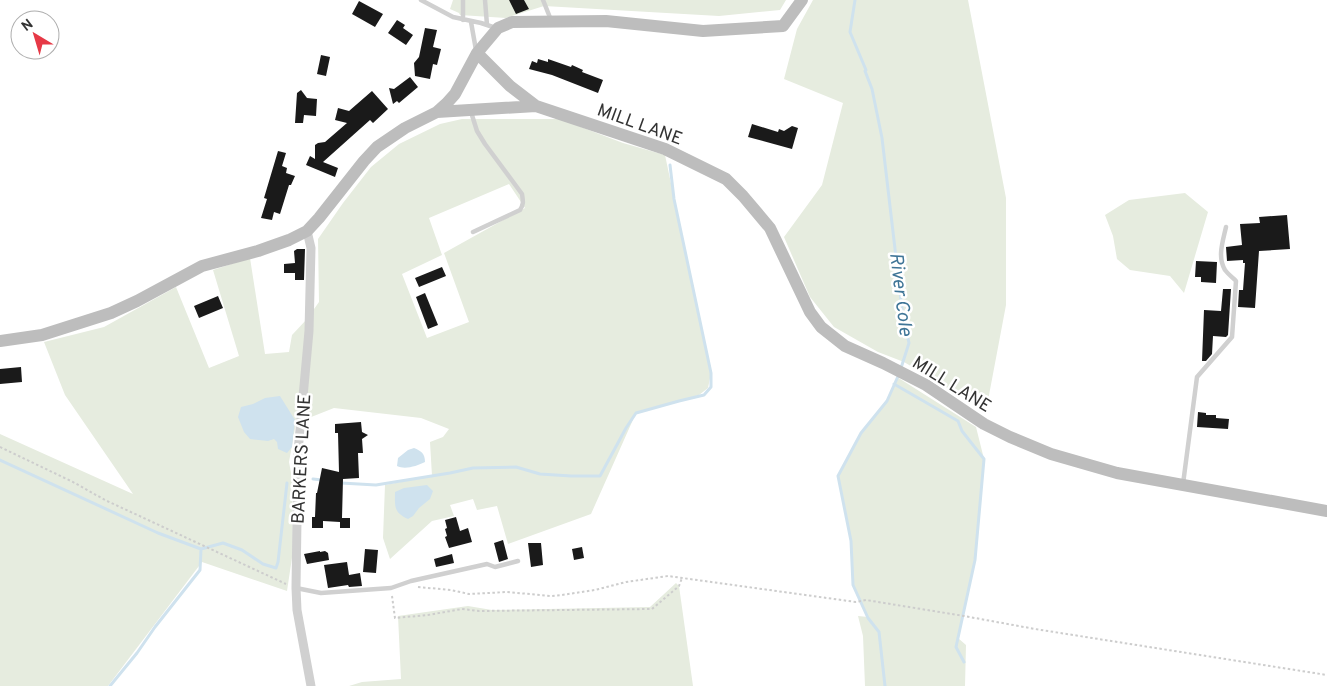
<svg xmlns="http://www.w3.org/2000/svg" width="1327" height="686" viewBox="0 0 1327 686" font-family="Overpass,sans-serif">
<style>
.green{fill:#e6ecdf;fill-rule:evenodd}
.water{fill:#cfe2ee}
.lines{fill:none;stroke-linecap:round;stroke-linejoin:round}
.stream{stroke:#cfe2ee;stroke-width:3}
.building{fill:#1a1a1a}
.path{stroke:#cdcdcd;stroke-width:2;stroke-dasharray:2.5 2.5;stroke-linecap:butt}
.lane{stroke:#d0d0d0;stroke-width:4.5}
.street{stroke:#d0d0d0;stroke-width:9}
.secondary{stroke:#bdbdbd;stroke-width:12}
.labels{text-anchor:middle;stroke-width:5;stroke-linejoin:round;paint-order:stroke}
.street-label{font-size:18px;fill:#333;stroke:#fff}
.water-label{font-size:19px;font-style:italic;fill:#3f7597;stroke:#fff}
</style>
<rect width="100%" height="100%" fill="#fff"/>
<!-- green -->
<path class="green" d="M453 0H786L780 10 719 16 544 6 506 18 460 15 459 13 450 9Z
M813 0H968L1006 198V305L986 411 904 362 878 352 834 327 810 297 784 237 822 185 843 103 784 79 797 29Z
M462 119H560L623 143 665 155 711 373 708 388 699 395 636 413 591 514 508 544 497 506 477 510 473 499 450 505 454 516 432 521 390 559 383 538 385 485 432 476 430 442 443 437 449 429 421 418 334 408 296 423 289 462 292 478 293 551 287 591 202 562 108 686H0V434L133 494 65 395 44 342 104 327 176 287 209 368 239 356 213 270 250 258 265 354 289 352 292 335 307 319 319 302 318 239 343 203 371 167 399 144 440 124ZM509 184 525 208 444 253 469 322 427 338 402 274 442 255 429 218Z
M1185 193 1208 212 1184 293 1170 276 1130 270 1117 259 1113 236 1105 215 1129 200Z
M897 377 976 427 984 459 975 560 958 638 966 645 965 686H865L863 636 858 616 868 617 853 585 851 541 838 476 861 433 887 401Z
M676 583 679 586 693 686H349L362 682 401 679 398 616 468 606 492 610 650 607Z"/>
<!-- water -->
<path class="water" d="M280 396 295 420 292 447 287 453 278 449 277 442 274 439 268 441 250 439 244 432 238 417 241 407 253 404 265 398Z
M414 448C421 451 425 453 425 462 417 466 405 470 397 466L398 458 408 450Z
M427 485 433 491 430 499 419 508 413 516 408 519C393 512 395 506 395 492L404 488Z"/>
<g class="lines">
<!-- stream -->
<path class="stream" d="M855 0 850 32 866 70 865 71 872 89 882 138 903 317 909 343 901 368
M894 384 958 421 962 431 984 459 975 560 956 647 964 662
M0 460 158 533 201 549
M313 479 322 480
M341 483 376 485 450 473 473 468 516 467 540 474 571 476H600L626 428 636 413 679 401 704 395 711 387V373L674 199 670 165
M110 686 137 653 155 627 200 570 201 549 223 543 242 550 263 564 276 568 278 562 287 483
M885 686 879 632 868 618 853 585 851 541 838 476 861 433 887 401 899 374"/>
</g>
<!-- building -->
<path class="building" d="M509 0H524L529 9 516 14Z
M359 1 383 14 375 27 352 14Z
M397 20 405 25 403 28 413 35 406 45 388 33Z
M425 28 437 30 433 47 441 49 437 65 433 64 430 79 415 76 414 63 419 57Z
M321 55 330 57 326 76 317 74Z
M538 59 548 62V59L571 67 572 65 583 70 582 72 603 80 598 93 552 75 529 69 532 61 537 63Z
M410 77 418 87 399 103 397 101 393 104 389 88 394 89Z
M301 90 307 98 317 99 316 116 304 115 303 123H295L297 93Z
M372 91 388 109 373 123 370 120 323 162 338 168 335 177 306 165 310 156 315 159V145L318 143 325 142 347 123 335 120 338 108 349 111Z
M752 124 778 132 779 129 784 131 792 126 798 128 792 149 748 137Z
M278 151 286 153 282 166 287 168 286 173 295 176 291 185H289L280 214 274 212 272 220 261 218 267 199 264 198Z
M1287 215 1290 249 1259 251 1255 308 1238 307 1239 290H1243L1245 263H1243V260L1227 261 1226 247 1242 245 1240 224 1260 223 1259 217Z
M297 249H305L304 280H295V273H284V264L295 263 294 251Z
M1196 261 1217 262 1216 283 1201 282V277H1195Z
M442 267 446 276 419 287 415 278Z
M1223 289H1231L1228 335 1226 337 1213 336 1212 354 1206 361H1202L1204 310 1221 311Z
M425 293 438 325 428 329 416 297Z
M218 296 223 308 199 318 194 306Z
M21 367 22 382 0 384V369Z
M1198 412 1206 413V415H1216V418L1229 419 1228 429 1197 427Z
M361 422 362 432 368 435 362 439 363 453H358L359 478 343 479 342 518H350V528H340V522L323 521V528H312V517H315L316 493H317L322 468 339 472 338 433H335V424Z
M456 517 460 531 468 528 472 542 449 548 445 537 447 536 445 529 447 528 445 520Z
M503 540 508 559 499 562 494 543Z
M528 543H541L543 565 531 567Z
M582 547 584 558 574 560 572 549Z
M365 549 378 550 376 573 363 572Z
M320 551V552L325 551 328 553 329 560 307 564 304 554Z
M452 554 454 563 436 567 434 559Z
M347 562 349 575 360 573 362 586 349 587 348 585 328 588 324 565Z"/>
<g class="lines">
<!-- path -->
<path class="path" d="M0 447 73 482 105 500 286 584
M418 587 451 590 469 594 507 592 551 596 562 595 595 590 626 582 668 576 856 602 866 600 964 616 1035 629 1327 675
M392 596 395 618 428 615 462 609 479 611 652 609 679 586 682 578"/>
<!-- lane -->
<path class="lane" d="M421 0 453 17 481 23 496 28
M463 0V20
M485 0 487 25
M543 0 551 20
M471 22 476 50
M471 112 477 131 485 144 522 194C523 201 524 204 520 210L473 232
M1183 484 1197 377 1232 337 1236 281C1233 278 1228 274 1225 270 1217 257 1223 241 1226 227
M296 588 321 593 391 588 411 581 487 564 495 567 518 561"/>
<!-- street -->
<path class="street" d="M307 231 311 248 309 331 298 452 296 588 297 610 311 686"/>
<!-- secondary -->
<path class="secondary" d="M477 53 510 86 536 106
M437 112 536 106 665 149 726 179 743 196 770 228 810 312 821 327 845 346 883 363 926 385 984 424 1010 437 1051 454 1117 473 1327 511
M0 341 42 335 111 313 137 301 202 266 258 251 289 240 307 231 319 218 364 161 377 147 405 128 437 112 447 103 455 94 477 53 498 28 512 22 606 21 703 31 783 26 802 0"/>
</g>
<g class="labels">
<!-- street labels -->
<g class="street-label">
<text transform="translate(640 124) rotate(20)" y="6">MILL LANE</text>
<text transform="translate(952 384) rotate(32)" y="6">MILL LANE</text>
<text transform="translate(301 459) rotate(-87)" y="6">BARKERS LANE</text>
</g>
<!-- water labels -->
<g class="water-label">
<text transform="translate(902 294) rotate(83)" y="7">River Cole</text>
</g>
</g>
<!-- north arrow -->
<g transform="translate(35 35) rotate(322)"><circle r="24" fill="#ffffff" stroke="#adadad"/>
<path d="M0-4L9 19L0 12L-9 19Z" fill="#e63946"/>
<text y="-8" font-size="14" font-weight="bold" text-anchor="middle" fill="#333333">N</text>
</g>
</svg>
